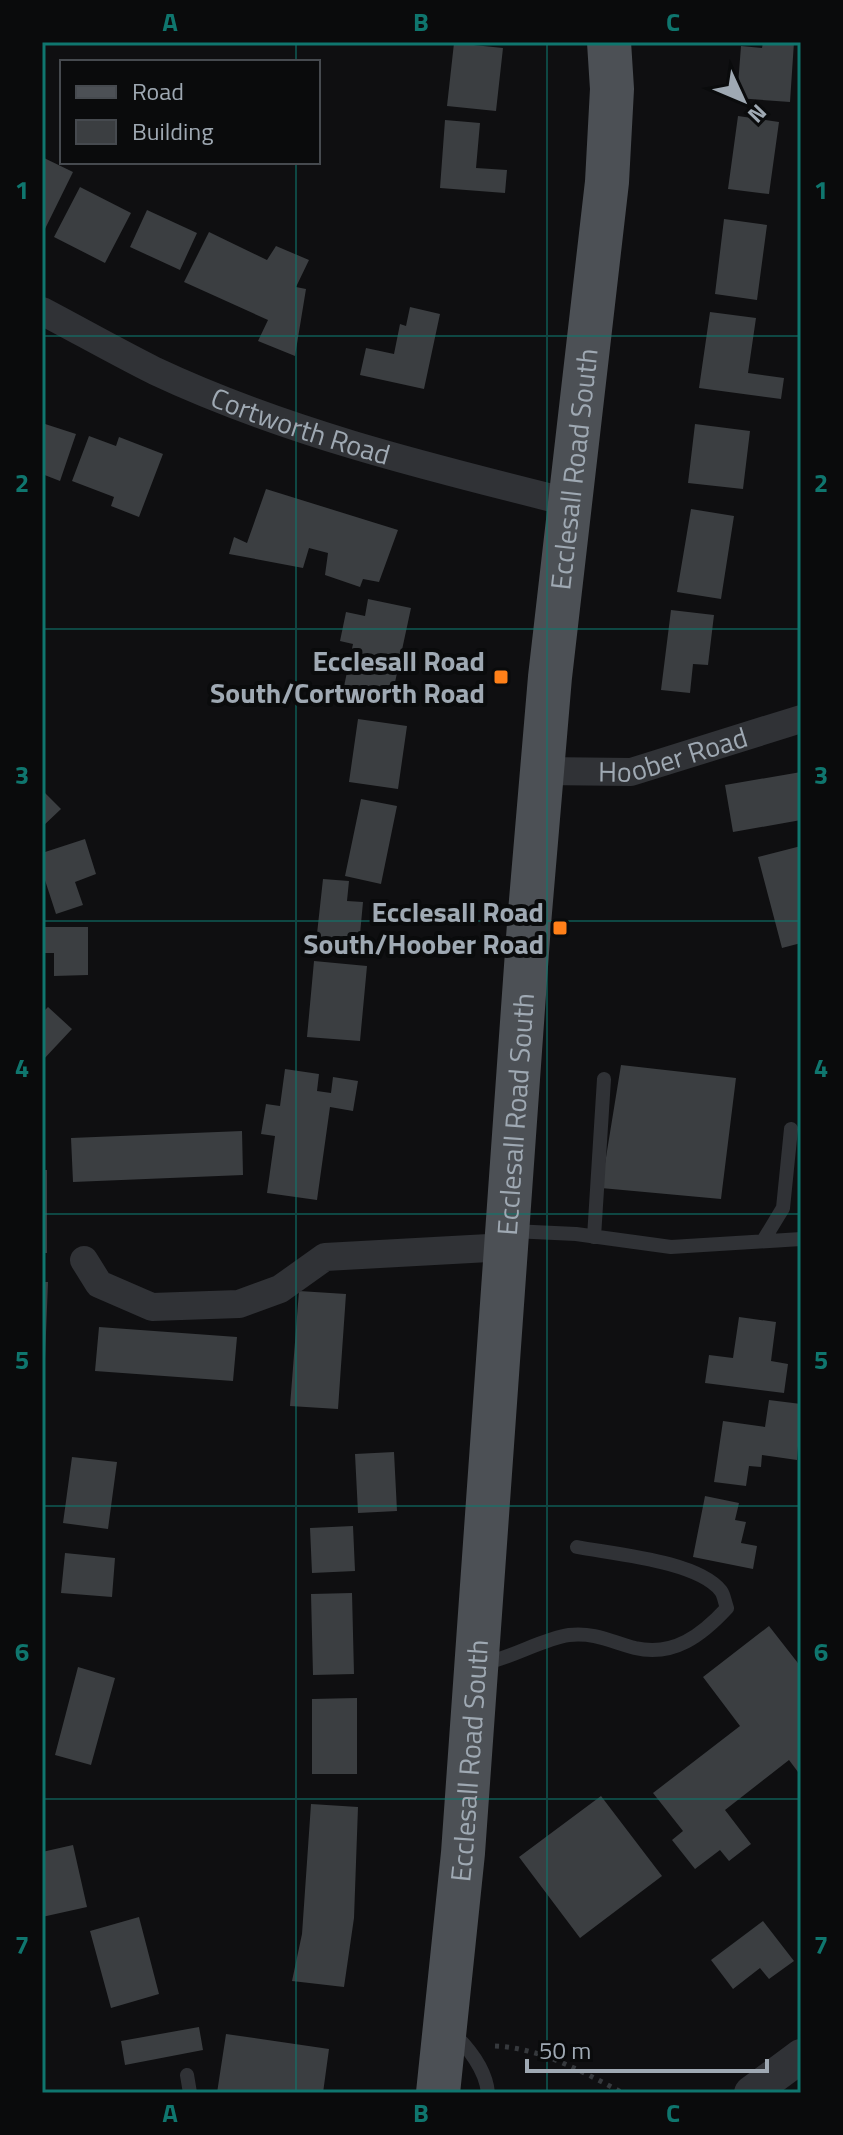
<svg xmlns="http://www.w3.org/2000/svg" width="843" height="2135" viewBox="0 0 843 2135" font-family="'Titillium Web',sans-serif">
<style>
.building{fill:#3b3e41}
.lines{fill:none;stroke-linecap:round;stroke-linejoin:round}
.path{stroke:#36393d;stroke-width:5;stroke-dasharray:4 6;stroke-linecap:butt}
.service{stroke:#303236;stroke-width:14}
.minor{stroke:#303236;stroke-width:28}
.tertiary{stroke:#303236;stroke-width:34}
.primary{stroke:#4c5055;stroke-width:44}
.grid{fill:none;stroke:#0f766e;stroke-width:2;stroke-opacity:0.55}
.poi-dot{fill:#ff8019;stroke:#0a0b0c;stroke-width:3}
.labels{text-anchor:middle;stroke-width:8;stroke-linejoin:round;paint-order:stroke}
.street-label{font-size:28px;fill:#9fa9b3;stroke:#0a0b0c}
.poi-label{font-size:28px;font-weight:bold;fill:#9fa9b3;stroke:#0a0b0c;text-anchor:end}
.neatline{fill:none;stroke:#0f766e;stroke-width:3}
.grid-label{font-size:26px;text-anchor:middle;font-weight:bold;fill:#0f766e}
</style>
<rect width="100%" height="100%" fill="#0f0f11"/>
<!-- building -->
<path class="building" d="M763 42H794L790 102 737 98 741 46 762 48Z
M454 43 503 48 496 111 447 106Z
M738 116 779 122 769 194 728 189Z
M445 120 480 123 476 168 507 170 505 193 440 188Z
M42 157 73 172 42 235Z
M80 187 131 213 105 263 54 237Z
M147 210 197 233 180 270 130 247Z
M724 219 767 225 757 300 715 294Z
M209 232 267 260 276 246 309 260 296 287 306 289 295 356 258 341 268 320 184 282Z
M410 307 440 314 424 389 360 375 366 348 394 354 400 324 406 326Z
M710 312 756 318 748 373 784 378 781 399 699 388Z
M42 423 76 434 60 481 42 474Z
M695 424 750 431 743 489 688 483Z
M89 436 116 446 119 437 163 454 139 517 111 506 114 497 72 481Z
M266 489 398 530 379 582 363 579 360 587 325 575 328 553 309 548 303 568 229 554 234 537 247 543Z
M691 509 734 516 721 599 677 592Z
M368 599 411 608 391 701 343 691 353 644 340 641 346 612 365 616Z
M671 610 714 615 708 665 693 664 690 693 661 690Z
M358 719 407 726 398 789 349 782Z
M801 772V820L733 832 725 785Z
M42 790 61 809 42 827Z
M361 799 397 806 381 884 345 876Z
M85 839 96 874 75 882 83 905 56 914 42 871V853Z
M801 846V943L782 948 758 857Z
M323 879 349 881 347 901 363 902 358 956 315 952Z
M42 927H88V975L54 976V953H42Z
M314 961 367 966 360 1041 307 1037Z
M48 1007 72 1029 42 1061V1013Z
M621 1065 736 1078 721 1199 601 1188Z
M285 1069 319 1074 317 1091 331 1093 333 1077 358 1081 353 1111 330 1107 317 1200 267 1193 275 1136 261 1134 266 1104 280 1106Z
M242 1131 243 1175 73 1182 71 1138Z
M42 1170H47V1253H42Z
M42 1282H48L45 1359H42Z
M299 1291 346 1294 338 1409 290 1406Z
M739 1317 776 1322 771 1361 788 1364 784 1393 705 1383 709 1355 733 1358Z
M99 1327 237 1337 233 1381 95 1371Z
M769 1400 801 1404 797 1460 762 1455 761 1467 749 1466 746 1486 714 1482 723 1421 765 1427Z
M394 1452 397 1511 358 1513 355 1454Z
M72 1457 117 1462 108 1529 63 1523Z
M705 1496 739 1503 735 1520 746 1522 741 1543 757 1546 753 1569 693 1557Z
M353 1526 355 1571 312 1573 310 1528Z
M65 1553 115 1558 112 1597 61 1593Z
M352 1593 354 1674 313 1675 311 1594Z
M769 1626 801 1667V1776L789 1760 725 1810 751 1844 729 1861 720 1850 695 1869 672 1840 683 1831 653 1793 740 1726 703 1677Z
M78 1667 115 1678 91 1765 55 1755Z
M357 1698V1774H312V1699Z
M601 1796 662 1876 580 1938 519 1857Z
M311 1804 358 1807 354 1918 344 1987 292 1981 302 1934Z
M73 1845 87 1907 42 1917V1852Z
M139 1917 159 1994 111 2008 90 1931Z
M763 1921 794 1961 769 1979 760 1968 733 1989 711 1960Z
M199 2027 203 2050 125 2065 121 2041Z
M226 2034 329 2049 323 2093H217Z"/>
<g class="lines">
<!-- path -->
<path class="path" d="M495 2046C541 2048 583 2072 623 2093"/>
<!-- service -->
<path class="service" d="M512 1231 576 1234 671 1247 801 1239
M594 1237 604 1079
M763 1241 783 1208 791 1129
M480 1664C511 1659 541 1639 569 1635 595 1632 612 1642 635 1648 674 1657 702 1635 727 1608 725 1603 724 1595 721 1591 698 1561 613 1554 577 1547
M451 2031C468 2047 486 2070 488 2093
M187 2075 190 2093"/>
<!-- minor -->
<g class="minor">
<path id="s1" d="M42 311C80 331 117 352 155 371 287 433 432 468 572 503"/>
<path id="s2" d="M543 771 631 772 801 719"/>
<path d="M84 1260 99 1284 152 1307 239 1304 280 1289 325 1257 507 1247"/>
</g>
<!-- tertiary -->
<path class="tertiary" d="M751 2093 801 2056"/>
<!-- primary -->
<path class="primary" id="s3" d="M438 2093 463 1853 529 924 550 677 607 182 612 89 609 42"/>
</g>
<!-- grid -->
<path class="grid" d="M296 42V62M547 42V2093M296 162V2093M42 336H801M42 629H801M42 921H801M42 1214H801M42 1506H801M42 1799H801"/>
<!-- markers -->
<g class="poi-dot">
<rect x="493" y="669" width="16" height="16" rx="4"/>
<rect x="552" y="920" width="16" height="16" rx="4"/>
</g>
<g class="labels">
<!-- street labels -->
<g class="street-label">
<text dy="10" stroke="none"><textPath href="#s1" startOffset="284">Cortworth Road</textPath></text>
<text dy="10" stroke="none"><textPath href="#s3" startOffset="1630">Ecclesall Road South</textPath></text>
<text dy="10" stroke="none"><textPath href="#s2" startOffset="132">Hoober Road</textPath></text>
<text dy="10" stroke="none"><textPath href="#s3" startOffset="982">Ecclesall Road South</textPath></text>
<text dy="10" stroke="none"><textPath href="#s3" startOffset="334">Ecclesall Road South</textPath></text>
</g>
<!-- poi labels -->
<g class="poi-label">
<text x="485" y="671">Ecclesall Road<tspan x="485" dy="32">South/Cortworth Road</tspan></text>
<text x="544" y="922">Ecclesall Road<tspan x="544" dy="32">South/Hoober Road</tspan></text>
</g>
</g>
<!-- border -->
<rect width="843" height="2135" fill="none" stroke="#0a0b0c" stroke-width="88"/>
<!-- legend -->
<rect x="60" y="60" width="260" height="104" fill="#0a0b0c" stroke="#464a4f" stroke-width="2"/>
<rect x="76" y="86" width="40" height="12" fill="#4c5055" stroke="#464a4f" stroke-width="2"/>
<text x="132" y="100" font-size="24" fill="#9fa9b3">Road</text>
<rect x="76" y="120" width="40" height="24" fill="#3b3e41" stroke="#464a4f" stroke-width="2"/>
<text x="132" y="140" font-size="24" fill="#9fa9b3">Building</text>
<!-- north arrow -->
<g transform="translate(743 100) rotate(134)" stroke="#0a0b0c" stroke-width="6" paint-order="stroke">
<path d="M0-6L14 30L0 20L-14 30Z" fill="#9fa9b3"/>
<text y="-12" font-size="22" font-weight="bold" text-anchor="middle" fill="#9fa9b3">N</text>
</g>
<!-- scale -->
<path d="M527 2059v12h240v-12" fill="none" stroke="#9fa9b3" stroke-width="4"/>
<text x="539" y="2059" font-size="24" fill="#9fa9b3" stroke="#0a0b0c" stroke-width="6" paint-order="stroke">50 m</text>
<rect x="44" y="44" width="755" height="2047" class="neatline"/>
<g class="grid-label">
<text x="170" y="31">A</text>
<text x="421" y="31">B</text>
<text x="673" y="31">C</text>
<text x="22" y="199">1</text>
<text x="821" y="199">1</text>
<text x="22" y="492">2</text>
<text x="821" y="492">2</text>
<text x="22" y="784">3</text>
<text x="821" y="784">3</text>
<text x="22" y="1077">4</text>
<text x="821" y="1077">4</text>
<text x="22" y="1369">5</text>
<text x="821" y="1369">5</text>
<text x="22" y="1661">6</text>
<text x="821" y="1661">6</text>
<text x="22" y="1954">7</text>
<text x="821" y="1954">7</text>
<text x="170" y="2122">A</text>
<text x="421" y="2122">B</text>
<text x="673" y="2122">C</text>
</g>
</svg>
